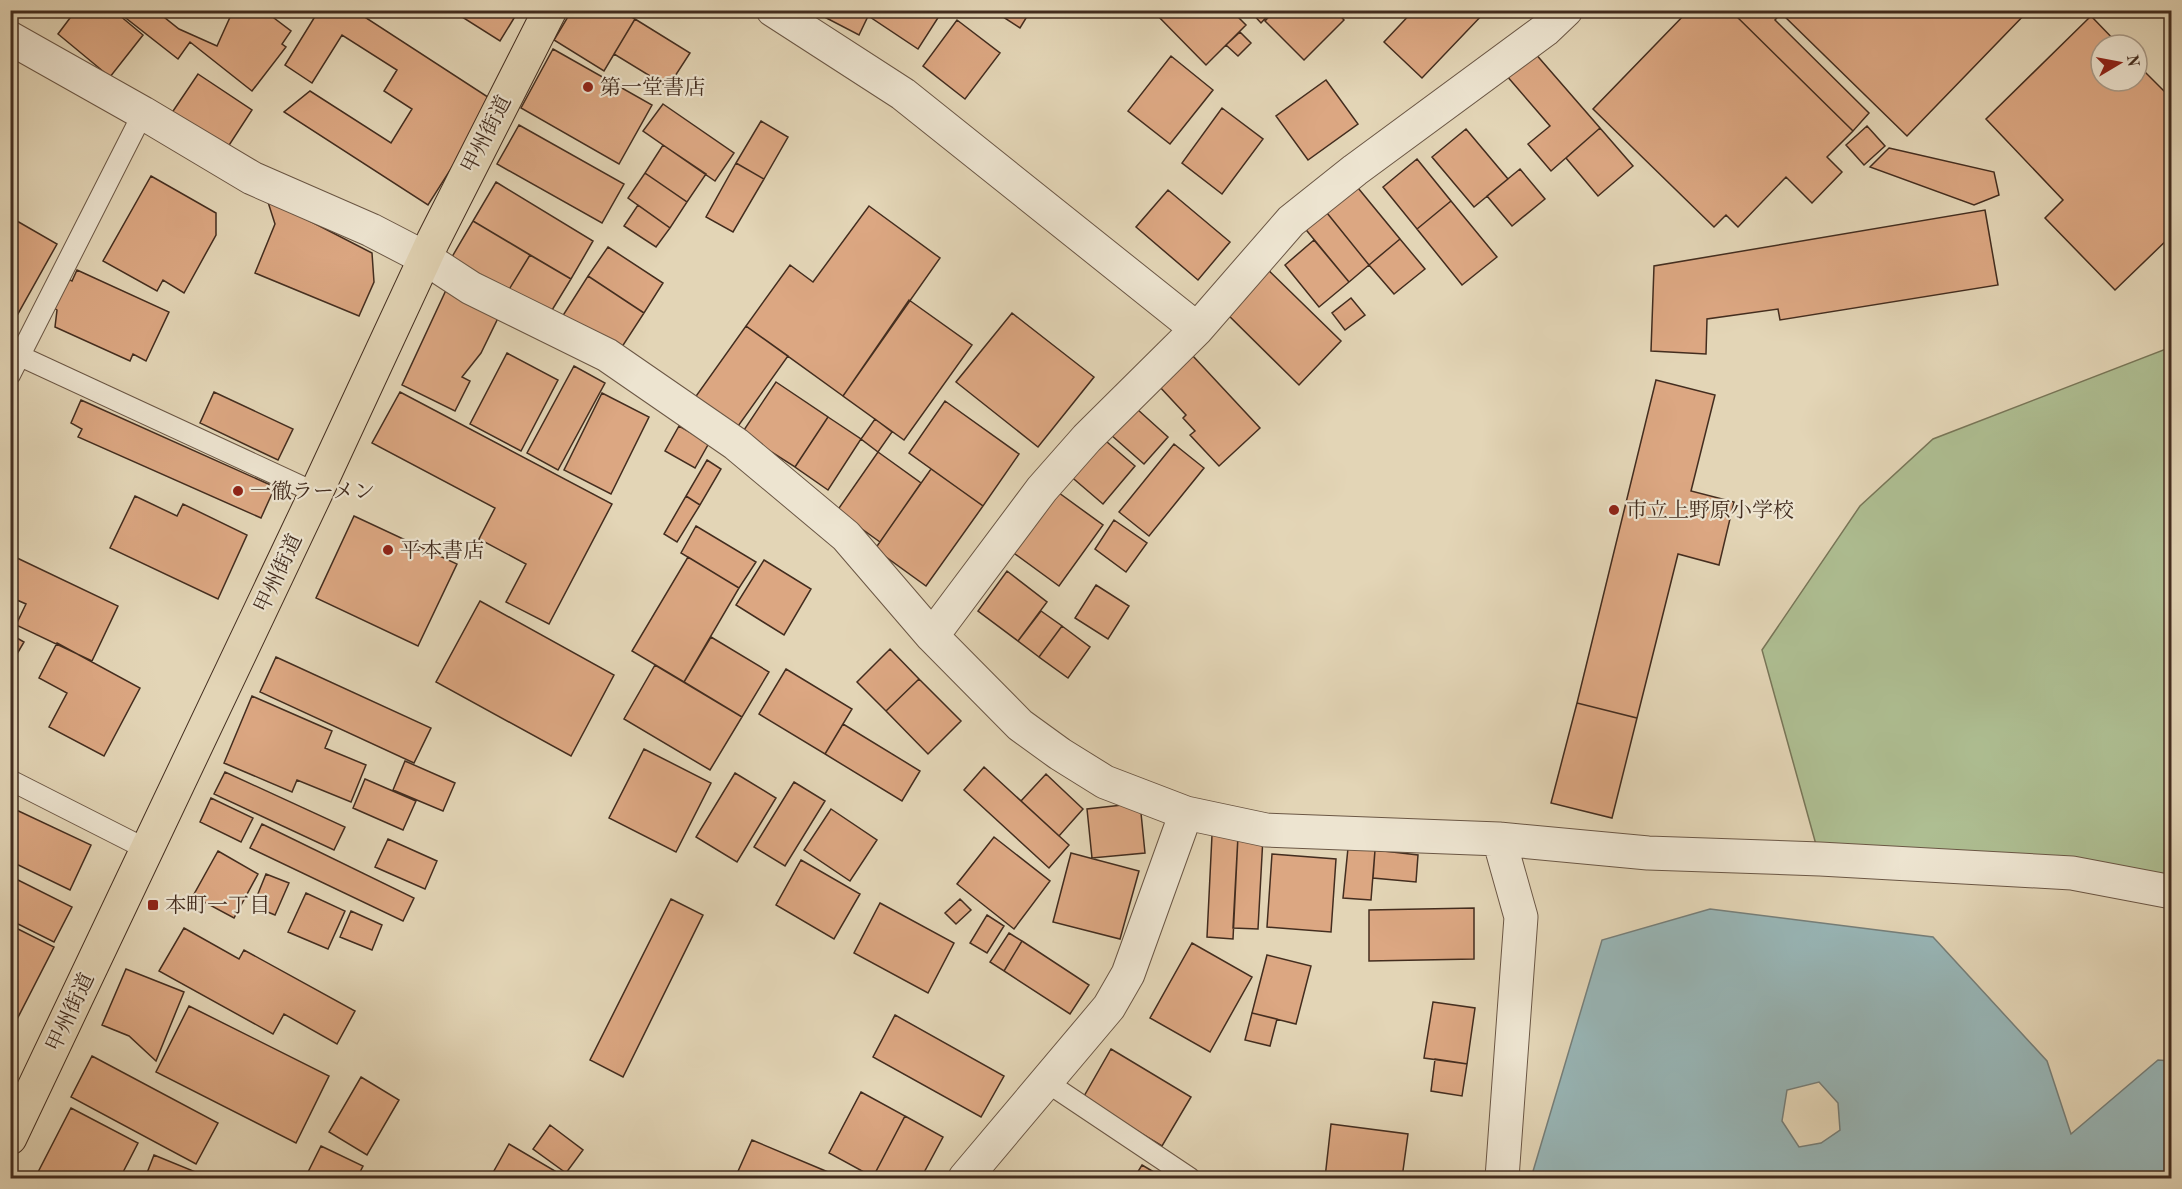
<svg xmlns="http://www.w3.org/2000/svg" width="2182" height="1189" viewBox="0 0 2182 1189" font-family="'Old Standard TT','Noto Serif JP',serif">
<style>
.green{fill:#aebe92;stroke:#787658;stroke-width:1.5}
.water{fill:#98b6b7;stroke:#767f7a;stroke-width:1.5;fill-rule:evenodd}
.building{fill:#dca782;stroke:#432d1f;stroke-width:1.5}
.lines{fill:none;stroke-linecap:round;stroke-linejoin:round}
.lane-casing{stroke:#6b5745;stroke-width:22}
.street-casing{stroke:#6b5745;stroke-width:35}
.highway-casing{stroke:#432d1f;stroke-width:35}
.lane{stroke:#ede4d0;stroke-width:20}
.street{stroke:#ede4d0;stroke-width:33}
.highway{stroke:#e3d5b6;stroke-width:33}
.poi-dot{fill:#8f2418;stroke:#ede4d0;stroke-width:2}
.labels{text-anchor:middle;stroke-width:4.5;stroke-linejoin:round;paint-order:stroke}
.poi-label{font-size:21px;fill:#432d1f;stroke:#ede4d0;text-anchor:start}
.street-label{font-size:21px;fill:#432d1f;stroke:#ede4d0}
</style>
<rect width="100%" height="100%" fill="#e3d5b6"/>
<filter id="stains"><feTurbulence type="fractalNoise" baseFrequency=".00333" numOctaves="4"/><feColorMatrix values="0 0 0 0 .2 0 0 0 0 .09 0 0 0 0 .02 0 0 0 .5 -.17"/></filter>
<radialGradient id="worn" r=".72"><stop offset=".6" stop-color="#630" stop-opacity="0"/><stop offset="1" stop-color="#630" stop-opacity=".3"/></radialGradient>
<!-- green -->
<path class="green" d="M2171 347V892L1820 859 1762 650 1860 506 1933 439Z"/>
<!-- water -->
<path class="water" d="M1710 909 1933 937 2047 1061 2071 1134 2158 1060 2171 1061V1178H1531L1602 940ZM1819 1082 1838 1103 1840 1130 1821 1143 1799 1147 1782 1121 1787 1090Z"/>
<!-- building -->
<path class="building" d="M76 10H113L143 35 110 77 58 34Z
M125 10H161L159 13 179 29 217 46 231 15 225 10H271L270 15 291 31 282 44 286 47 252 91 190 42 178 59 122 15Z
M319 10H354L494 101 428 205 284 112 310 91 391 143 412 109 384 91 397 70 342 35 312 83 285 65Z
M451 10H519L500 41Z
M572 10H620L635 19 604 71 554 40Z
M811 10H871L859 35Z
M874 10H943L918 49 870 17Z
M1003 10H1031L1020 28 1000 15Z
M1152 10H1231L1246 25 1206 65Z
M1249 10H1273L1261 23Z
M1275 10H1335L1344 20 1304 60 1265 21Z
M1414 10H1486V11L1422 78 1384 42Z
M1689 10H1730L1853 131 1827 157 1842 172 1812 203 1786 177 1738 227 1726 215 1714 227 1593 109Z
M1730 10H1784L1775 20 1869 113 1853 131Z
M1784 10H2029L1907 136 1781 13Z
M2091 16 2119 45H2101V81H2137V64L2172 99V235L2115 290 2045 218 2063 200 1986 119Z
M635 19 690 53 668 87 614 54Z
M957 20 1000 53 965 99 923 66Z
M1240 32 1251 43 1238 56 1226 45Z
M1527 44 1600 128 1551 171 1528 144 1550 126 1500 68Z
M553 49 652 105 619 164 521 108Z
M1171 56 1213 90 1170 144 1128 111Z
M198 74 252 110 224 153 169 117Z
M1326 80 1358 124 1308 160 1276 116Z
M663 104 734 153 715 181 643 131Z
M1222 108 1263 139 1222 194 1182 163Z
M761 121 788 137 764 179 736 163Z
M519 125 624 184 602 223 497 164Z
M1867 126 1885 146 1864 165 1846 145Z
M1600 128 1633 166 1598 196 1566 158Z
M1466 129 1508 179 1474 207 1432 157Z
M663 145 706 174 687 202 645 173Z
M1889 148 1994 172 1999 195 1974 205 1870 167Z
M1417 159 1451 201 1417 229 1383 187Z
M736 163 764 179 733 232 706 217Z
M1520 169 1545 199 1512 226 1487 196Z
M645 173 687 202 670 228 628 198Z
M151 176 216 213V235L184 293 163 280 157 291 103 261Z
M1349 177 1400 239 1369 265 1319 203Z
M496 182 593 241 571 279 473 221Z
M1168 190 1230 242 1198 280 1136 227Z
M267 199 372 253 374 282 359 316 255 273 275 224Z
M1451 201 1497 257 1462 285 1417 229Z
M1319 203 1369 265 1349 282 1298 220Z
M638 205 670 228 656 247 624 226Z
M869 206 940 258 843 396 746 326 790 265 813 282Z
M1985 210 1998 285 1780 320 1778 309 1707 319 1706 354 1651 351 1654 266Z
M10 217 57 244 10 328Z
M473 221 530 255 505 296 449 262Z
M1400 239 1425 269 1394 294 1369 265Z
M1314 240 1349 282 1319 307 1285 265Z
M608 247 663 283 644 313 588 276Z
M530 255 571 279 546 320 505 296Z
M1258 260 1341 341 1299 385 1216 303Z
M77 270 169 312 146 361 133 354 130 361 55 327 57 310 51 306 64 277 72 281Z
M588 276 644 313 618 353 562 317Z
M447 288 500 314 481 353 462 377 470 381 455 411 402 385Z
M1351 298 1365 315 1345 330 1332 313Z
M909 300 972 345 904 440 843 396Z
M1012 313 1094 377 1038 447 956 382Z
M746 326 788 356 736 429 694 399Z
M507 353 558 380 521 451 470 424Z
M1192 355 1260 428 1219 466 1190 435 1195 431 1183 418 1186 415 1159 386Z
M574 366 605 383 558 470 527 453Z
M1656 380 1715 395 1691 491 1734 502 1719 565 1678 554 1637 718 1577 703Z
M776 382 828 417 795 467 742 433Z
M214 392 293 429 278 460 200 423Z
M400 392 612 504 549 624 506 602 526 564 479 539 495 508 372 443Z
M602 393 649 417 611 494 564 470Z
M81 400 275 487 261 518 78 437 82 429 71 423Z
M1127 400 1168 437 1144 464 1102 427Z
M945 401 1019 454 983 506 909 453Z
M828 417 861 439 828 490 795 467Z
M875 419 892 432 878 452 861 439Z
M679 426 709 443 695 468 665 451Z
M1100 436 1135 466 1103 504 1068 474Z
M1174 444 1204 468 1149 536 1119 512Z
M878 452 921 483 880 542 837 511Z
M707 460 721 469 700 505 686 496Z
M931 469 983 506 926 586 875 549Z
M1055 490 1103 525 1059 586 1011 551Z
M135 496 177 516 183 504 247 535 218 599 110 548Z
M686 496 700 505 677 542 664 534Z
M354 516 457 564 418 646 316 598Z
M1114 520 1147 543 1126 572 1095 549Z
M696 526 756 562 739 588 681 553Z
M15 557 118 606 92 661 16 625 26 604 10 597V567Z
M688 557 739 588 684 682 632 651Z
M764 560 811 589 784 635 736 605Z
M1007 571 1047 602 1018 641 978 611Z
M1096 585 1129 606 1108 639 1075 618Z
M480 601 614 675 571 756 436 682Z
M1041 611 1062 626 1039 657 1018 641Z
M1062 626 1090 647 1068 678 1039 657Z
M10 634 24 642 10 666Z
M711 637 769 672 742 717 684 682Z
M57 643 140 688 104 756 49 727 67 693 39 678Z
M890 649 919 679 886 711 857 682Z
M276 657 431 728 414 763 260 692Z
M655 665 742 717 710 770 624 719Z
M786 669 852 709 825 754 759 714Z
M919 679 961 721 928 754 886 711Z
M252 696 332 731 325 748 366 765 351 802 297 780 292 792 224 763Z
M1577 703 1637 718 1612 818 1551 803Z
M843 724 920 771 902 801 825 754Z
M644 749 711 783 676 852 609 818Z
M405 761 455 783 443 811 393 790Z
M984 767 1069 845 1049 868 964 790Z
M225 772 345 827 334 850 214 794Z
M735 773 776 798 737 862 696 837Z
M1046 774 1083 809 1059 836 1021 801Z
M365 779 416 801 403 830 353 808Z
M794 782 825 801 785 866 754 847Z
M211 798 253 818 241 842 200 822Z
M1140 803 1145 853 1092 858 1087 809Z
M10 807 91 845 70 890 10 861Z
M831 809 877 840 850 881 804 850Z
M262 824 414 898 403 921 250 848Z
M1212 835 1238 836 1233 939 1207 937Z
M1238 836 1263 837 1258 929 1233 928Z
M994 837 1050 881 1014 929 957 884Z
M388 839 437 861 425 889 375 867Z
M1348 848 1375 850 1371 900 1343 898Z
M1375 850 1418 855 1416 882 1373 878Z
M218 851 258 874 234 918 193 896Z
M1071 853 1139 871 1120 939 1053 922Z
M1272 854 1336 859 1331 932 1267 927Z
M801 860 860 894 834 939 776 905Z
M266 874 289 883 275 915 253 906Z
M10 876 72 907 54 942 10 920Z
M306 893 345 911 328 949 288 932Z
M671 899 703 915 623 1077 590 1060Z
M960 899 971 910 956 924 945 913Z
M880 903 954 943 928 993 854 953Z
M1474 908V959L1369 961V910Z
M351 911 382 925 372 950 340 937Z
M987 915 1004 926 987 953 970 943Z
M10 925 54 947 11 1031H10Z
M184 928 239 959 244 950 355 1011 337 1044 284 1014 273 1034 159 971Z
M1009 933 1022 941 1004 971 990 962Z
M1022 941 1089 985 1070 1014 1004 971Z
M1192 943 1252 977 1210 1052 1150 1018Z
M1267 955 1311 966 1296 1024 1252 1013Z
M126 969 184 992 156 1061 129 1036 102 1025Z
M1433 1002 1475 1008 1467 1064 1424 1058Z
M189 1006 329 1076 296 1143 156 1072Z
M1252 1013 1277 1019 1270 1046 1245 1040Z
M895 1015 1004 1076 981 1117 873 1057Z
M1111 1049 1191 1097 1162 1146 1083 1098Z
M92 1056 218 1123 196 1164 71 1097Z
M1435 1059 1467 1064 1462 1096 1431 1091Z
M361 1077 399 1100 367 1155 329 1132Z
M861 1092 905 1116 873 1177 829 1153Z
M71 1108 138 1143 120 1178H35Z
M905 1116 943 1137 921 1178H876L873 1177Z
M1331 1124 1408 1134 1402 1178H1325Z
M550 1125 583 1150 566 1173 533 1149Z
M752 1140 828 1172 825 1178H735Z
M509 1144 555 1171 551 1178H490Z
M321 1146 363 1166 357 1178H305Z
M154 1155 203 1175 201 1178H145Z
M1142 1165 1164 1178H1134Z"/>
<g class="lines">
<defs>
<path id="lane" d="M20 356 316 493
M10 375 143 113
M10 780 148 850
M1045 1081 1190 1178"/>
<path id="street" d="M773 10 903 94 1197 329
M10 38 143 113 252 178 371 230 425 258 471 288 607 355 736 444 846 536 932 636 1020 725 1060 754 1105 782 1186 813 1266 830 1499 839 1648 853 1820 859 2072 873 2172 892
M932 636 1042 489 1087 438 1197 329 1291 221 1355 170 1545 30 1566 10
M1499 839 1521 917 1502 1178
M965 1178 1109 1007 1128 974 1186 813"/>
<path id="highway" d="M10 1138 316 493 433 241 550 10"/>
</defs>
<!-- lane casing -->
<use href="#lane" class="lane-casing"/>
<!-- street casing -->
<use href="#street" class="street-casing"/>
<!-- highway casing -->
<use href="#highway" class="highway-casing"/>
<!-- lane -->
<use href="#lane" class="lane"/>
<!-- street -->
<use href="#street" class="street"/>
<!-- highway -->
<use href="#highway" class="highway"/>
</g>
<!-- markers -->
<g class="poi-dot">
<circle cx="588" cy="87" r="6"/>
<circle cx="238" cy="491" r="6"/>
<circle cx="1614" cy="510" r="6"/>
<circle cx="388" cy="550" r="6"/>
<rect x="147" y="899" width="12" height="12" rx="3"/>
</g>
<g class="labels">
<!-- poi labels -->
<g class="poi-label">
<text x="600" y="94">第一堂書店</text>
<text x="250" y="498">一徹ラーメン</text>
<text x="1626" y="517">市立上野原小学校</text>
<text x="400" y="557">平本書店</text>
<text x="165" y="912">本町一丁目</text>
</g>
<!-- street labels -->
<g class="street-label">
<text transform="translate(486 134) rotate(-63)" y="7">甲州街道</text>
<text transform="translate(278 573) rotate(-65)" y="7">甲州街道</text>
<text transform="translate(70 1012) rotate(-65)" y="7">甲州街道</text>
</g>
</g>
<!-- margin -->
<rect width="2182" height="1189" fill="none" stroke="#e3d5b6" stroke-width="36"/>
<rect x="12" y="12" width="2158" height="1165" fill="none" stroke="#432d1f" stroke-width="3"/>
<rect x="18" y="18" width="2146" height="1153" fill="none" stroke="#432d1f" stroke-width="1.5"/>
<!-- north arrow -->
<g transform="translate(2119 63) rotate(80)"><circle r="28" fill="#ede4d0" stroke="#a99b89" stroke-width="1.5"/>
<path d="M0-4.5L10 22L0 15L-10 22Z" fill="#8f2418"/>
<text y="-9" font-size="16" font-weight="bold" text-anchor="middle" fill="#432d1f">N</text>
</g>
<rect width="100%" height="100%" filter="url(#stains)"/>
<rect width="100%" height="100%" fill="url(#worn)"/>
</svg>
